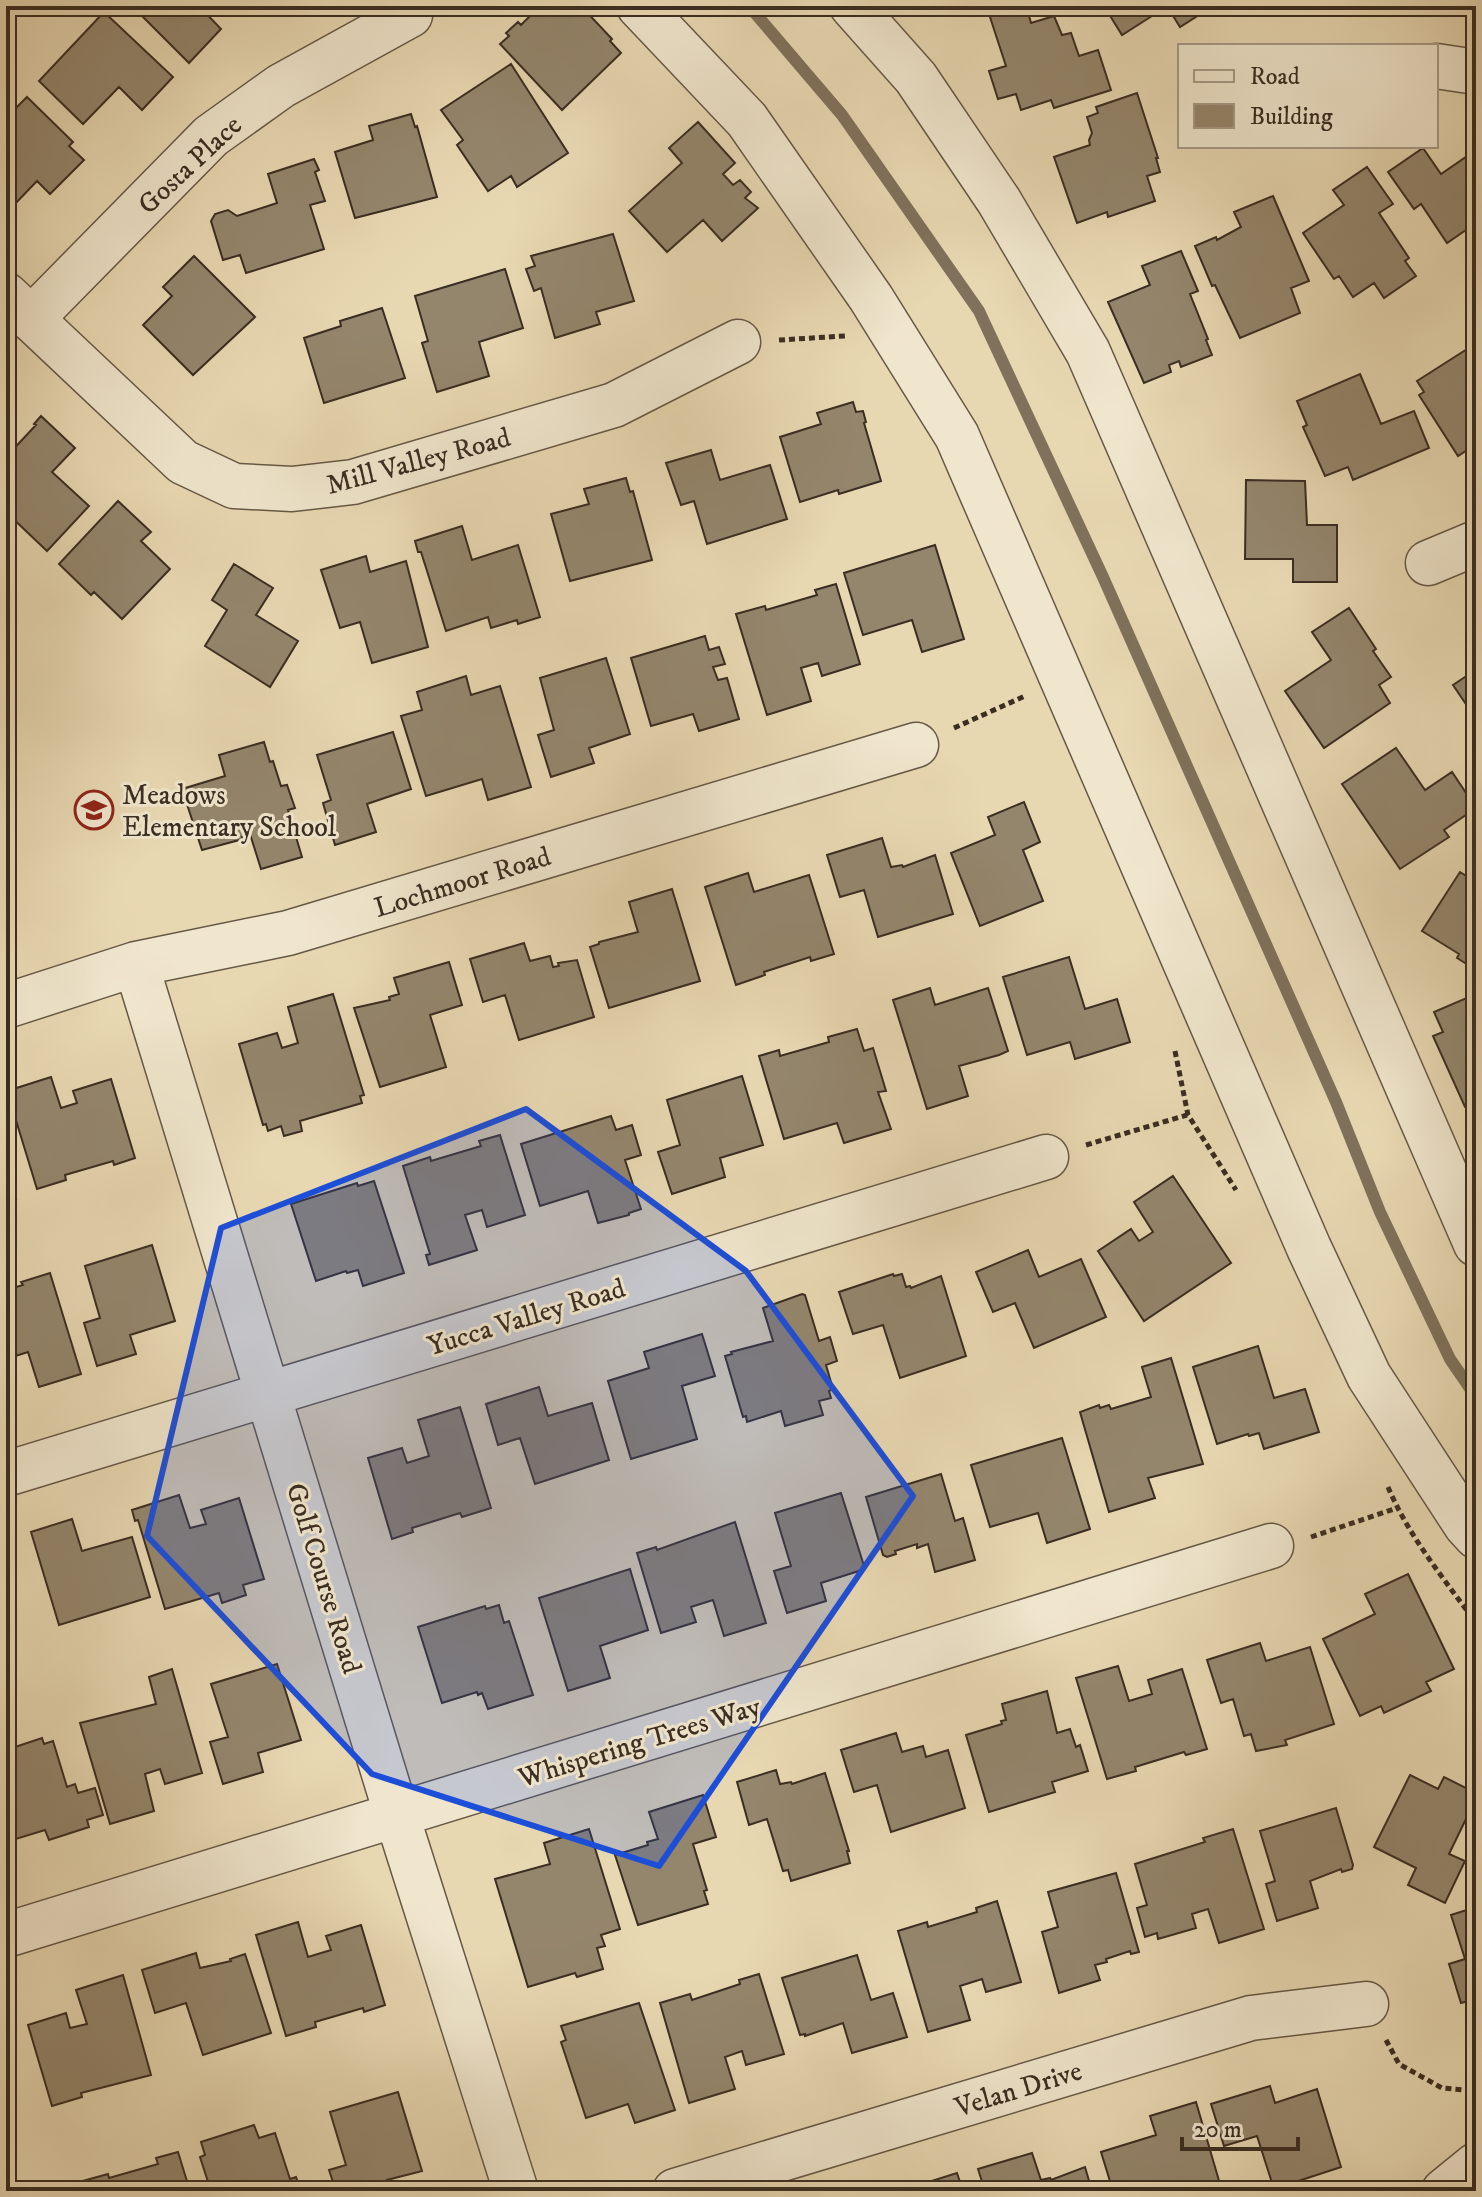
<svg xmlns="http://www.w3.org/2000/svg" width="1482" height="2197" viewBox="0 0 1482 2197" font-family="'IM FELL DW Pica',serif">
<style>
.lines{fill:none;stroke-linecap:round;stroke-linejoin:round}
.stream{stroke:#7f715b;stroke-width:12}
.building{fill:#94866d;stroke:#3a2d22;stroke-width:2}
.minor-casing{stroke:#665846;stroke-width:47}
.path{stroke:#3a2d22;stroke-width:5;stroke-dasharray:6 4;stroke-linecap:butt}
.minor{stroke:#f0e6cd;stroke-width:44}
.marked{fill:#1d4ed8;fill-opacity:0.2;stroke:#1d4ed8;stroke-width:6;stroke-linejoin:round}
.labels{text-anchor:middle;stroke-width:6;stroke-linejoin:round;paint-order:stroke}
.street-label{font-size:28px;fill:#3a2d22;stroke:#f0e6cd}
.poi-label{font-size:28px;fill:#3a2d22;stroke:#f0e6cd;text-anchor:start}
</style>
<rect width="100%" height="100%" fill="#e8d8b2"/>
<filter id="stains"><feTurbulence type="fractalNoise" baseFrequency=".0025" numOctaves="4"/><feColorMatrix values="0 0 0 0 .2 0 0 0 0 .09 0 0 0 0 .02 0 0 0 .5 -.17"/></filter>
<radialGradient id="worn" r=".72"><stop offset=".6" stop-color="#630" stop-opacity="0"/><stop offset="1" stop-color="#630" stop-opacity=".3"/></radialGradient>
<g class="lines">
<!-- stream -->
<path class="stream" d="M749 6 842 115 979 311 1103 577 1336 1102 1380 1212 1450 1359 1476 1397"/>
</g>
<!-- building -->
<path class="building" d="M132 6H199L221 29 189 63Z
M521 6H581L612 39 610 41 621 53 562 110 500 44 509 36 506 33 518 22 521 25 530 16Z
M990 6H1029L1030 10 1028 12 1031 23 1054 16 1062 35 1071 33 1079 56 1098 50 1111 90 1054 108 1051 100 1021 110 1016 94 998 99 989 71 1006 66 990 17 994 15Z
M1104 6H1146L1152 16 1122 35Z
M1167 6H1213L1180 27Z
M104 12 173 77 142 110 119 87 83 124 39 81Z
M511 64 568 153 517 187 511 176 488 191 457 145 463 140 441 110Z
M1137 93 1158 158H1156L1160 172 1147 176 1155 201 1108 217 1107 212 1077 223 1054 157 1090 145 1089 140 1092 133 1087 117 1098 113 1096 107Z
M27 97 73 142 69 146 84 160 50 194 37 181 12 207 6 201V114L8 116Z
M411 114 415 127 417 126 437 197 355 218 335 152 373 140 369 126Z
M698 122 735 163 723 174 733 185 740 180 751 192 745 198 758 208 722 241 703 220 667 252 629 211 682 163 669 148Z
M1423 148 1441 174 1476 150V223L1447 243 1421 204 1414 209 1388 172Z
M314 159 319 170 315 172 325 201 310 205 324 249 246 273 240 255 223 260 211 221 215 214 228 210 237 216 277 203 268 174Z
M1367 167 1393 204 1379 213 1409 258 1405 261 1416 276 1384 298 1374 283 1353 297 1339 276 1334 279 1303 233 1344 205 1333 190Z
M1273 196 1309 281 1291 288 1300 313 1240 338 1215 285 1212 286 1195 246 1216 237 1217 240 1241 227 1234 212Z
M613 234 634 301 596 312 600 324 555 338 541 288 534 291 526 269 535 266 531 256Z
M1181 251 1198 291 1190 294 1208 339 1206 340 1212 355 1181 367 1179 361 1169 365 1171 372 1144 383 1108 302 1150 285 1142 266Z
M194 256 255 317 193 375 143 325 172 296 163 287Z
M505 269 523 328 479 342 489 376 437 392 422 343 428 341 415 296Z
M382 308 405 378 324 403 304 338 341 326 340 321Z
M1475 344 1476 444 1458 456 1419 395 1424 392 1417 381Z
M1360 374 1381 424 1414 411 1429 448 1353 480 1348 467 1325 476 1303 427 1307 425 1297 401Z
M853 402 856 412 863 411 866 422 864 423 881 481 839 494 838 490 800 502 780 437 821 424 817 413Z
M41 416 75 448 52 472 89 506 47 551 6 512V457L36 425 34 424Z
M711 450 720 480 770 465 787 519 707 544 694 501 681 505 666 463Z
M626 478 630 492 633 491 652 560 570 581 551 514 589 504 584 489Z
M1246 480 1305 481 1307 525H1337V582H1293V559H1245Z
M118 501 151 532 141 541 170 569 122 619 94 592 91 595 59 564Z
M462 526 472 560 518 545 540 617 518 624 517 620 491 628 488 617 446 631 421 552H418L415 541Z
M935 545 964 639 922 652 912 620 863 635 844 573Z
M366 556 370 572 406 561 428 647 372 663 360 622 340 628 321 570Z
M234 564 273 588 256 615 298 641 270 687 205 646 227 610 212 600Z
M836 584 860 664 822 676 818 663 801 668 811 701 767 715 736 614 765 606 766 610 817 595 815 590Z
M1349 608 1376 649 1373 651 1391 677 1379 685 1390 703 1324 748 1285 691 1331 660 1312 632Z
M705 636 709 650 719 647 725 664 713 667 718 680 727 678 739 719 699 731 693 714 651 726 631 658Z
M606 658 630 734 589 748 594 763 551 777 538 735 554 730 540 678Z
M1471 673 1472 676 1476 673V719L1453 685Z
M466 676 471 695 500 686 531 787 488 800 482 779 426 796 401 716 422 710 417 692Z
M393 732 411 789 367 804 376 832 335 845 323 803 331 800 317 755Z
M264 742 270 762 273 761 281 786 287 785 295 808 288 810 302 857 261 869 250 834 242 837 243 839 202 850 182 789 225 776 219 755Z
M1396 748 1425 790 1452 772 1476 808 1444 830 1449 837 1400 869 1342 784Z
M1024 802 1040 842 1023 850 1043 901 980 926 951 853 995 835 988 817Z
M882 838 891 867 902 865 903 867 935 855 953 914 878 937 864 890 840 897 827 855Z
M1460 872 1476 882V970L1457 958 1459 954 1422 931Z
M748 873 754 892 809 875 834 954 811 961 810 957 764 972 765 975 736 985 705 887Z
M672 889 700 981 609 1008 590 947 599 944V942L638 932 629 902Z
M524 943 530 961 550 956 553 967 559 966 558 963 577 960 594 1017 519 1040 505 995 483 1002 470 959Z
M1069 957 1085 1009 1117 999 1130 1042 1075 1059 1070 1042 1027 1055 1003 977Z
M449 962 462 1005 430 1015 446 1067 380 1087 354 1008 390 1000 389 997 399 994 394 978Z
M930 988 935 1005 988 988 1008 1051 999 1055 959 1066 968 1096 927 1109 893 1000Z
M333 994 364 1095 360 1096 362 1103 300 1121 302 1131 284 1136 281 1126 268 1131 266 1124 263 1125 239 1044 277 1033 282 1048 298 1043 288 1007Z
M1476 994V1105L1465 1107 1433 1036 1443 1032 1434 1012Z
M857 1029 864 1051 873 1048 886 1091 878 1092 891 1129 844 1143 837 1123 784 1139 759 1056 779 1050 780 1056 829 1042 828 1037Z
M742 1076 763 1145 720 1158 725 1177 672 1194 658 1152 680 1145 667 1100Z
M51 1077 61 1108 77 1103 73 1091 111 1079 135 1158 114 1165 113 1161 65 1175 66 1180 37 1189 7 1091Z
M611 1116 616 1130 632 1125 641 1155 625 1160 641 1209 629 1213V1215L598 1223 588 1191 540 1206 521 1144Z
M500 1135 525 1215 487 1227 482 1210 465 1215 477 1250 429 1265 426 1255 430 1254 403 1166 430 1157 431 1161 481 1146 479 1141Z
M6 1170 16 1199 6 1202Z
M1173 1176 1231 1263 1144 1321 1098 1251 1131 1229 1139 1241 1153 1232 1134 1202Z
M374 1181 404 1273 363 1286 358 1270 347 1273 346 1271 316 1281 291 1204 357 1183 358 1186Z
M152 1245 175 1321 130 1335 136 1354 97 1366 84 1323 100 1318 85 1266Z
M1028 1250 1039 1277 1081 1259 1106 1317 1034 1348 1015 1303 993 1312 976 1272Z
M50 1273 81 1374 39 1387 28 1352 6 1359 11 1373 6 1375V1290L23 1285 21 1282Z
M893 1274 894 1276 902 1274 906 1287 910 1286 911 1288 941 1276 966 1356 900 1378 883 1325 853 1334 839 1292Z
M802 1294 805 1295 819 1341 830 1337 837 1361 826 1365 833 1389 829 1391 831 1398 819 1401 823 1415 785 1426 781 1411 747 1422 746 1416 743 1417 725 1356 732 1354 731 1352 773 1341 763 1308Z
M702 1334 715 1376 682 1386 697 1439 631 1459 608 1381 649 1368 644 1352Z
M1258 1346 1274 1398 1305 1389 1319 1432 1264 1449 1259 1433 1249 1436 1248 1434 1217 1444 1193 1367Z
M1171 1358 1203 1464 1148 1478 1155 1498 1109 1512 1080 1412 1099 1405 1100 1408 1109 1405 1111 1409 1151 1397 1142 1367Z
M539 1387 548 1416 592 1403 609 1460 535 1484 520 1438 498 1445 486 1404Z
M460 1407 491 1508 462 1517 460 1513 412 1528 413 1532 392 1539 368 1458 402 1448 407 1463 429 1456 418 1420Z
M1062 1438 1090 1529 1047 1543 1038 1513 990 1527 971 1465Z
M941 1474 955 1521 963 1518 975 1560 935 1572 928 1544 917 1548V1544L895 1551 896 1554 887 1557 883 1555 866 1497Z
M841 1493 865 1569 821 1583 826 1601 787 1613 774 1571 791 1566 775 1513Z
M179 1495 190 1528 206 1524 201 1510 239 1498 264 1579 243 1585 246 1595 222 1603 219 1593 165 1609 138 1520 135 1521 132 1510Z
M72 1519 82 1551 132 1537 150 1597 59 1625 31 1532Z
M735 1522 766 1623 724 1636 713 1600 691 1607 696 1622 661 1633 637 1553 656 1547 657 1550Z
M6 1559 16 1589 6 1593Z
M630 1569 648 1630 600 1646 610 1678 568 1691 539 1598Z
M1408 1574 1454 1669 1426 1682 1431 1691 1384 1713 1381 1706 1360 1716 1323 1639 1375 1614 1365 1594Z
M499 1605 504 1623 509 1621 533 1695 488 1709 482 1693 478 1695 477 1692 442 1703 418 1627 485 1606 486 1609Z
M6 1622 14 1647 6 1649Z
M1260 1643 1266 1661 1310 1647 1334 1724 1285 1740 1287 1745 1256 1751 1251 1734 1244 1736 1233 1699 1221 1703 1207 1660Z
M277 1664 301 1740 258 1753 263 1772 223 1784 210 1742 228 1737 211 1684Z
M1118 1666 1129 1701 1152 1694 1148 1680 1182 1669 1207 1749 1186 1755 1184 1752 1135 1767 1136 1771 1107 1779 1076 1678Z
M172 1669 202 1773 165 1784 160 1769 145 1774 154 1811 110 1824 80 1723 156 1704 149 1677Z
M1047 1691 1057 1733 1070 1729 1076 1747 1080 1745 1088 1771 1052 1782 1055 1792 989 1812 966 1735 1002 1724 1001 1721 1006 1720 1002 1704Z
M896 1733 902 1752 923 1746 926 1757 948 1750 965 1808 891 1832 877 1785 854 1792 841 1750Z
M42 1738 44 1744 53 1741 67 1787 75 1784 78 1793 95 1788 103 1815 87 1820 89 1827 49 1840 45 1830 6 1842V1750Z
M776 1770 780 1784 791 1782 792 1784 825 1773 849 1851H847L850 1863 791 1881 788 1870 783 1871 767 1819 749 1825 737 1782Z
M1410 1775 1438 1789 1444 1777 1476 1793V1827L1465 1821 1449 1854 1465 1861 1445 1903 1408 1885 1416 1868 1374 1847Z
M703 1795 716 1837 693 1844 707 1890 704 1891 708 1904 638 1925 615 1855 648 1845 647 1842 658 1839 649 1812Z
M1336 1808 1353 1865 1352 1869 1342 1872 1341 1869 1310 1881 1318 1908 1277 1921 1266 1884 1275 1881 1260 1831Z
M589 1829 620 1929 601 1935 605 1946 597 1948 603 1969 577 1977 575 1973 528 1987 495 1879 550 1864 544 1843Z
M1233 1829 1264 1929 1219 1943 1208 1909 1192 1914 1196 1928 1158 1939 1157 1933 1145 1937 1137 1908 1147 1905 1135 1864 1205 1842 1203 1838Z
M1116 1873 1139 1952 1131 1954 1130 1951 1106 1959 1107 1962 1095 1965 1100 1980 1059 1993 1042 1932 1058 1927 1048 1892Z
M997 1901 1021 1982 986 1992 982 1979 960 1986 970 2020 928 2032 898 1931 927 1922 928 1927 977 1912 976 1908Z
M1476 1907V1999L1461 2003 1449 1964 1465 1959 1451 1915Z
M298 1922 308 1957 331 1950 326 1936 361 1925 385 2005 364 2012 363 2008 315 2022 316 2027 286 2036 256 1935Z
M196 1953 200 1968 231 1961 230 1959 245 1954 271 2033 203 2055 186 2003 155 2013 142 1970Z
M857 1955 871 2000 893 1993 907 2037 852 2053 843 2023 805 2036V2034L800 2035 782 1978Z
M759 1974 784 2054 746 2065 742 2051 725 2057 735 2089 689 2103 660 2003 690 1994 692 2000 740 1984 739 1980Z
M123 1975 151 2075 81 2093 82 2097 52 2106 28 2025 66 2013 70 2028 87 2024 76 1990Z
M639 2003 675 2110 635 2123 628 2104 586 2118 561 2042 566 2040 561 2026Z
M1270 2086 1275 2103 1317 2089 1341 2167 1274 2189 1257 2136 1224 2146 1211 2104Z
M398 2092 422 2171 387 2180 388 2182 378 2185 379 2191H336L329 2170 346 2165 330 2112Z
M1196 2102 1222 2191H1113L1101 2152 1156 2135 1150 2116Z
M254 2125 259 2138 275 2133 290 2179 296 2177 301 2191H211L200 2157 205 2155 201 2142Z
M178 2152 190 2191H82L79 2182 108 2174 109 2178 158 2164 156 2158Z
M1032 2153 1041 2180 1050 2178 1051 2180 1085 2167 1092 2191H985L978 2169Z
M957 2173 963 2191H903V2190Z"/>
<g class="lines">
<defs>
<path id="minor" d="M639 6 747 120 871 298 957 436 1309 1248 1369 1376 1466 1525 1476 1536
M852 6 916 78 999 201 1088 352 1476 1244
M1436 66 1476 72
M6 295 183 462 234 486 292 489 353 482 614 405 738 342
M31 319 211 136 281 86 410 15
M1428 563 1476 543
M136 964 397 1816 516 2191
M6 1006 136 964 288 933 916 745
M6 1474 1046 1157
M6 1935 1271 1546
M675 2191 1251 2018 1366 2004
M1444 2191 1476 2165"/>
</defs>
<!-- minor casing -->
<use href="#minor" class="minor-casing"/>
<!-- path -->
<path class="path" d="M779 340 845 336
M954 728 1025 696
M1175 1051 1188 1115 1236 1190
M1086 1145 1187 1115
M1388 1487C1409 1537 1445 1580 1476 1623
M1311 1537 1397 1508
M1386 2040 1399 2064 1442 2088 1476 2091"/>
<!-- minor -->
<use href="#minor" class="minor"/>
</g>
<!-- marked area -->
<path class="marked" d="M526 1109 746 1271 913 1496 659 1866 372 1774 147 1536 221 1228Z"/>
<!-- icons -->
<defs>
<symbol id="school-ring" viewBox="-11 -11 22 22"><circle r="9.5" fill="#f0e6cd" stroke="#8f2418" stroke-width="1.5"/><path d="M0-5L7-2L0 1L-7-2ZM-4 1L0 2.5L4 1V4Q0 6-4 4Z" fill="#8f2418"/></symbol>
</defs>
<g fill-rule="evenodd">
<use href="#school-ring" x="72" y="788" width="44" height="44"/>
</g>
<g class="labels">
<!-- street labels -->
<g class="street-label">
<text transform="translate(189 164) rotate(-43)" y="10">Gosta Place</text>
<text transform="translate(418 460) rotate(-15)" y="10">Mill Valley Road</text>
<text transform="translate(462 881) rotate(-17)" y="10">Lochmoor Road</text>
<text transform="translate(526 1316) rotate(-17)" y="10">Yucca Valley Road</text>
<text transform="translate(325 1578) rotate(73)" y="10">Golf Course Road</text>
<text transform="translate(639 1741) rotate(-17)" y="10">Whispering Trees Way</text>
<text transform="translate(1018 2088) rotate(-17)" y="10">Velan Drive</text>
</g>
<!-- poi labels -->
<g class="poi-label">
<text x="122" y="804">Meadows<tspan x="122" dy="32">Elementary School</tspan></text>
</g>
</g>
<!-- margin -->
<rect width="1482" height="2197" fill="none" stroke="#e8d8b2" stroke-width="32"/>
<rect x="8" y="8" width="1466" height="2181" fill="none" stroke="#3a2d22" stroke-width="4"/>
<rect x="16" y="16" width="1450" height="2165" fill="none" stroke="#3a2d22" stroke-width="2"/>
<!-- legend -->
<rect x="1178" y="44" width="260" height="104" fill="#f0e6cd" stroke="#a79c89" stroke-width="2"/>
<rect x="1194" y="70" width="40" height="12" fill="#f0e6cd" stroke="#a79c89" stroke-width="2"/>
<text x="1250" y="84" font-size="24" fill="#3a2d22">Road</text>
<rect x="1194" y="104" width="40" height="24" fill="#94866d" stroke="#a79c89" stroke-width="2"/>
<text x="1250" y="124" font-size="24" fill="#3a2d22">Building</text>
<!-- scale -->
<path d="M1182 2137v12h116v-12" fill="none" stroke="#3a2d22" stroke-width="4"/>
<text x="1194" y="2137" font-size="24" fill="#3a2d22" stroke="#f0e6cd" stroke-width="6" paint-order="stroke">20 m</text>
<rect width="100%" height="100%" filter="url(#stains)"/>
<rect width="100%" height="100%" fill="url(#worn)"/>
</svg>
